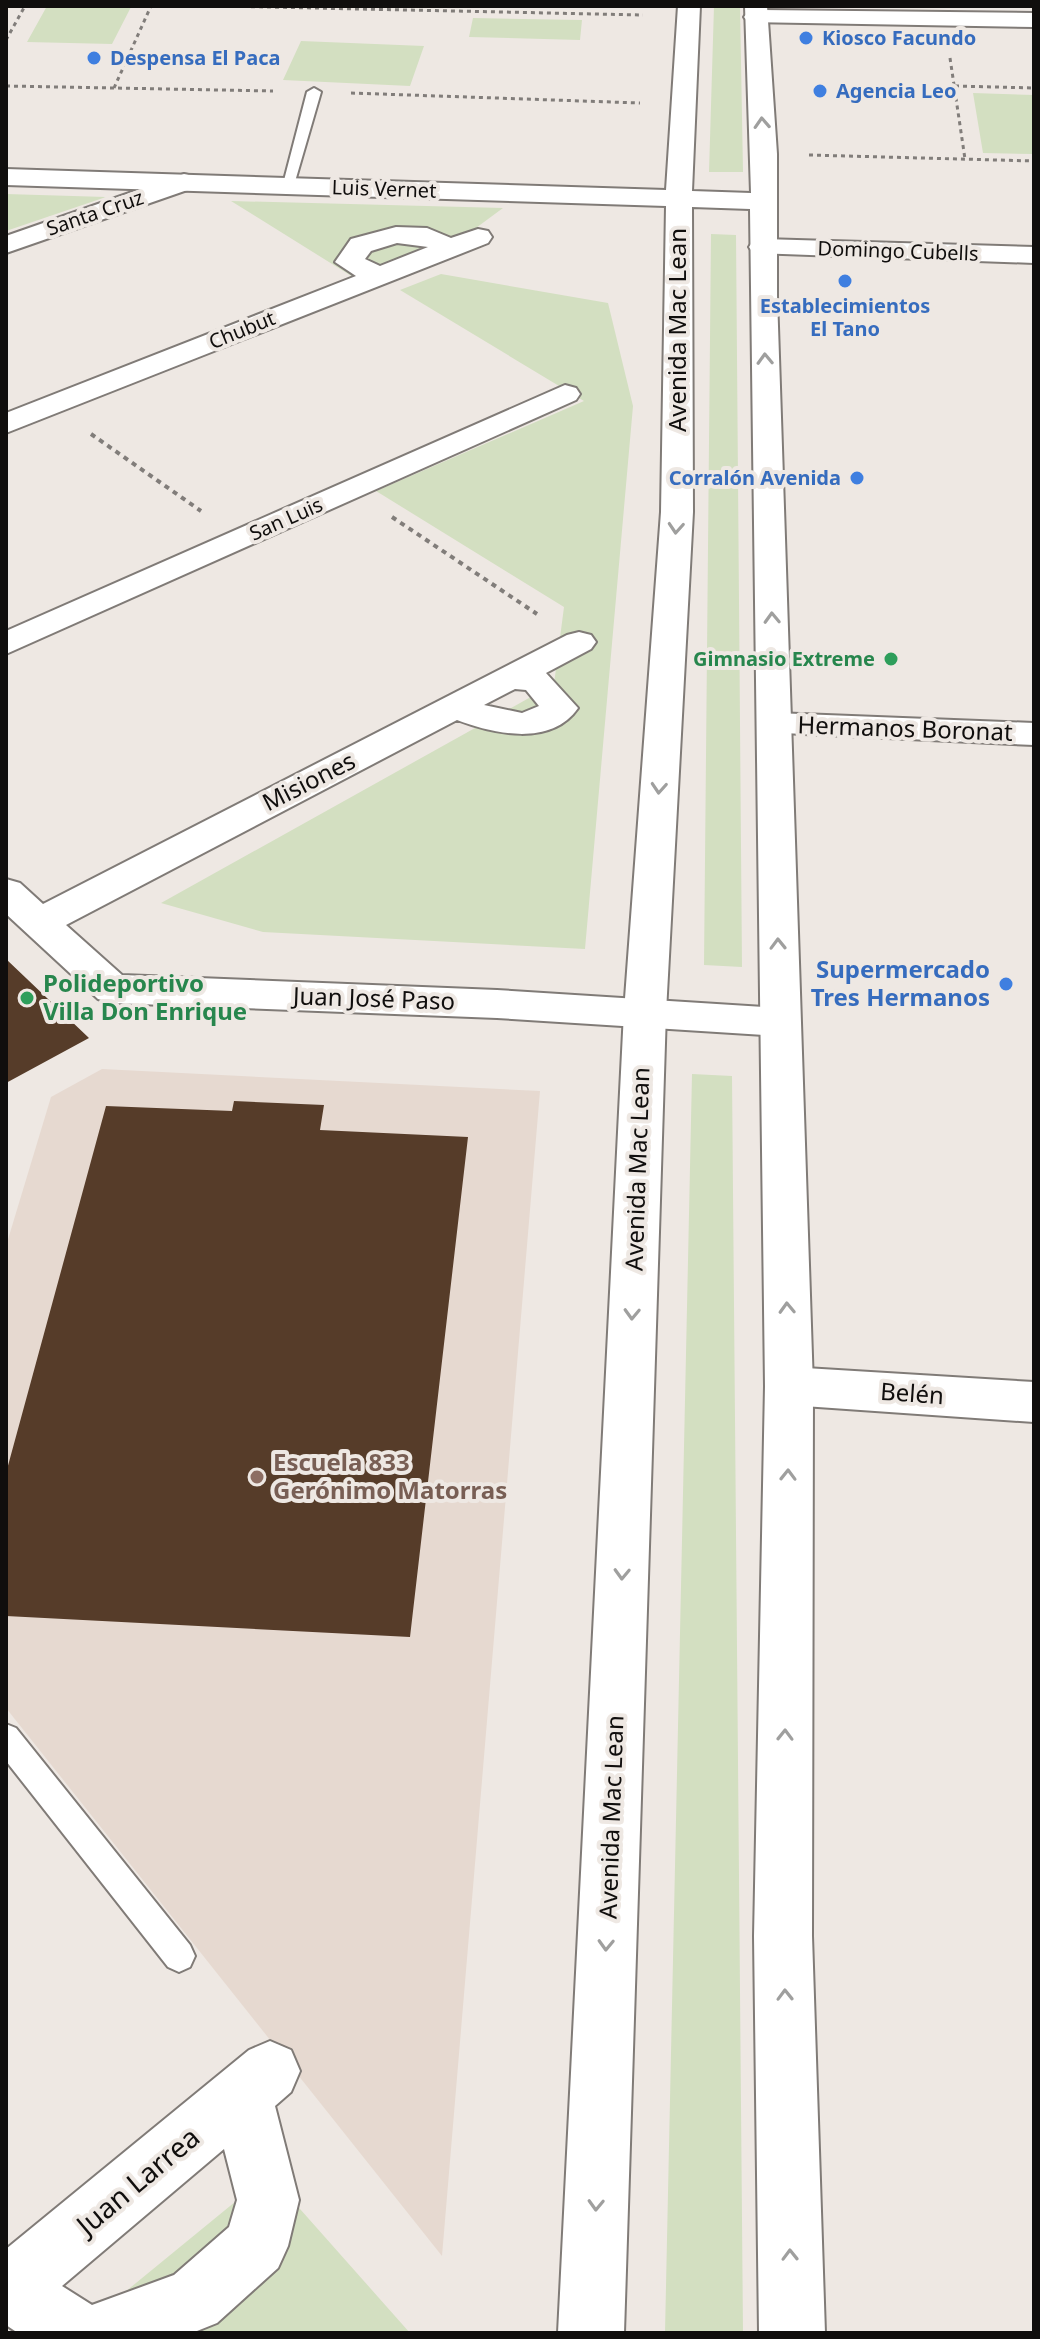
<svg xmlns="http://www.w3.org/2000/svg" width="1040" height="2339" viewBox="0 0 1040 2339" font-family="'Noto Sans',sans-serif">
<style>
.built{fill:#e6d9d0}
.green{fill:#d3dfc1}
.building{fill:#563c29}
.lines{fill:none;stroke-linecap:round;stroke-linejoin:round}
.lane-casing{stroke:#807b77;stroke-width:4}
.street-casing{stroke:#807b77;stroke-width:4}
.secondary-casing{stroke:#807b77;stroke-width:4}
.path-far1{stroke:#817d7a;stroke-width:3;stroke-dasharray:4 4;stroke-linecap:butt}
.path{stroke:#817d7a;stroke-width:4;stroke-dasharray:5 5;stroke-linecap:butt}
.lane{fill:#fff;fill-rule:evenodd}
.street{fill:#fff;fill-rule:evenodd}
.secondary{fill:#fff;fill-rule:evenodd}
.oneway{stroke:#9f9f9e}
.shop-dot{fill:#3f7fe0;stroke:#eee8e3;stroke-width:3}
.leisure-dot{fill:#2e9e5b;stroke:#eee8e3;stroke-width:3}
.education-dot{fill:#8d6e63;stroke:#eee8e3;stroke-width:3}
.labels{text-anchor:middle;stroke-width:8;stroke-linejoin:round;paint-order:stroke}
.far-shop-label{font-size:20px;font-weight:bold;fill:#366cbe;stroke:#eee8e3;text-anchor:start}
.far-street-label{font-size:20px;fill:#100e0d;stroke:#eee8e3}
.far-leisure-label{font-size:20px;font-weight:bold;fill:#27864d;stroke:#eee8e3;text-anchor:end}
.street-label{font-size:24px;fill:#100e0d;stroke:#eee8e3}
.shop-label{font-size:24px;font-weight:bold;fill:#366cbe;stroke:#eee8e3;text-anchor:end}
.leisure-label{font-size:24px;font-weight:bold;fill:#27864d;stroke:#eee8e3;text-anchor:start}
.education-label{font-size:24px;font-weight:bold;fill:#785e54;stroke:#eee8e3;text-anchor:start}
.near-street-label{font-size:28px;fill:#100e0d;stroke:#eee8e3}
</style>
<rect width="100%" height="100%" fill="#eee8e3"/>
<!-- built -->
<path class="built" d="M102 1069 540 1091 442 2256 6 1708V1246L51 1097Z"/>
<!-- green -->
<path class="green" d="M47 6 131 7 112 44 27 42Z
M714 6H740L743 172H709Z
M473 18 582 20 580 40 469 37Z
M301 41 424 46 410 86 283 80Z
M973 93 1034 95V154L983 153Z
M6 194 106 197 6 231Z
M231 201 503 208 461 239 353 277Z
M711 234 736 235 742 967 704 965Z
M441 274 608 303 633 406 585 949 263 932 161 903 554 684 564 607 376 491 584 401 400 290Z
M692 1074 732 1076 743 2333H665Z
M269 2174 410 2333H75Z"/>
<!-- building -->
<path class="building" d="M6 959 89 1038 6 1083Z
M234 1101 324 1105 320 1130 468 1137 410 1637 6 1616V1473L106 1106 232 1111Z"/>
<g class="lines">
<defs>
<path id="lane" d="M314 88 321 92 294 185 282 188 307 92Z
M6 1724 16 1728 190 1945 195 1956 190 1967 179 1972 168 1967 6 1761Z"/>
<path id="street" d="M756 10 1034 13V27L748 22 744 17 748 12Z
M184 174 193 176 197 182 193 188 6 253V236Z
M396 227 427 228 451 238 478 229 488 231 492 237 488 243 6 433V413L356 276 335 262 351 239ZM397 243 428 247 380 266 365 259 371 251Z
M763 239 1034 247V263L753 253 749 247 753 241Z
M565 385 576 388 580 394 576 400 6 654V631Z
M579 632 591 635 596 642 591 649 546 673 578 708C551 747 494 734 457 720L66 925 122 975 497 990 778 1008 793 1012 799 1022 793 1032 778 1036 497 1018 112 1003 98 999 6 914V879L20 883 43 904 567 635ZM515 689 526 690 539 706 522 713 484 705Z
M775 713 1034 723V745L762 732 757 724 762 716Z
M789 1367 1034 1382V1422L789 1405 772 1400 765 1386 772 1372Z
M270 2041 291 2050 300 2071 291 2092 275 2106 299 2200 288 2246 278 2268 217 2323 192 2333H18L6 2325V2249L249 2050ZM224 2149 237 2200 229 2227 174 2275 92 2305 62 2286Z"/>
<path id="secondary" d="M678 6H700L692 191 751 193 745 6H767L777 154V296L813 1386 812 1936 825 2333H759L754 1936 765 1386 750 209 692 207 693 512 666 1012 624 2333H558L624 1012 661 512 666 206 6 185V169L666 190Z"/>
</defs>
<!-- lane casing -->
<use href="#lane" class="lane-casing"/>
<!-- street casing -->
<use href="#street" class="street-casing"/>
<!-- secondary casing -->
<use href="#secondary" class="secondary-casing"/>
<!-- path-far1 -->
<path class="path-far1" d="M219 6 643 15
M6 40 25 6
M950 58 965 159
M6 86 273 91
M955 86 1034 88
M114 88 151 6
M351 93 640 103
M809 155 1034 161"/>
<!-- path -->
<path class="path" d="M91 434 201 511
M392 517 537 614"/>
<!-- lane -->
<use href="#lane" class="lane"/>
<!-- street -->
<use href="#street" class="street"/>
<!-- secondary -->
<use href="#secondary" class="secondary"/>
</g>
<!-- one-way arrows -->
<defs><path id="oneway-chevron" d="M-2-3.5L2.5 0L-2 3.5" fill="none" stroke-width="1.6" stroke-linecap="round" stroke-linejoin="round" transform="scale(2)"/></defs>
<g class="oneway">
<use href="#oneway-chevron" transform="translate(762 123) rotate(-93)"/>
<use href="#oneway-chevron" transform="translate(765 359) rotate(-92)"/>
<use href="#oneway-chevron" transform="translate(676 528) rotate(94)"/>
<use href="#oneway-chevron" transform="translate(772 618) rotate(-92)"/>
<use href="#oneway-chevron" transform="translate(659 788) rotate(94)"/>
<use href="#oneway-chevron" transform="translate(778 944) rotate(-91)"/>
<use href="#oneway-chevron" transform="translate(787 1308) rotate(-92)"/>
<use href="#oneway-chevron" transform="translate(632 1314) rotate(92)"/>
<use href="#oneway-chevron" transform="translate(788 1475) rotate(-89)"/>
<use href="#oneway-chevron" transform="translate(622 1574) rotate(92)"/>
<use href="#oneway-chevron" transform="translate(785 1735) rotate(-89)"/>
<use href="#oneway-chevron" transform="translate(606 1945) rotate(92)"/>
<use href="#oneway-chevron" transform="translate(785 1995) rotate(-91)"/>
<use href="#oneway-chevron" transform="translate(596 2205) rotate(92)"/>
<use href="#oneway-chevron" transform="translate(790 2255) rotate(-91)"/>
</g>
<!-- markers -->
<g class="shop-dot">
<circle cx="806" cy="38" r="8"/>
<circle cx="94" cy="58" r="8"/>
<circle cx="820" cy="91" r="8"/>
<circle cx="845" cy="281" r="8"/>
<circle cx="857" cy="478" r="8"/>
<circle cx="1006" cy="984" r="8"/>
</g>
<g class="leisure-dot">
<circle cx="891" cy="659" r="8"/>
<circle cx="27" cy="998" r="8"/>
</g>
<circle class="education-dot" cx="257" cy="1477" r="8"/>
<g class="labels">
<!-- far-shop labels -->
<g class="far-shop-label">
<text x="822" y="45">Kiosco Facundo</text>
<text x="110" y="65">Despensa El Paca</text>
<text x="836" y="98">Agencia Leo</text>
<text x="845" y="313" text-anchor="middle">Establecimientos<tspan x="845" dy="23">El Tano</tspan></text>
<text x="841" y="485" text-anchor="end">Corralón Avenida</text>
</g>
<!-- far-street labels -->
<g class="far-street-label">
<text transform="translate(384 189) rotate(2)" y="7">Luis Vernet</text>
<text transform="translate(95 213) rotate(-19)" y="7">Santa Cruz</text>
<text transform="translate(898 251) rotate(2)" y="7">Domingo Cubells</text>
<text transform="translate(242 330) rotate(-22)" y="7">Chubut</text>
<text transform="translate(286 519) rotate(-24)" y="7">San Luis</text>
</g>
<!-- far-leisure labels -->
<g class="far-leisure-label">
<text x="875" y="666">Gimnasio Extreme</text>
</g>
<!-- street labels -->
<g class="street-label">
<text transform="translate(678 330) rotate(-90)" y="8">Avenida Mac Lean</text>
<text transform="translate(905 729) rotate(2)" y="8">Hermanos Boronat</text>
<text transform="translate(309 782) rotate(-27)" y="8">Misiones</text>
<text transform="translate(374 999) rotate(2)" y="8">Juan José Paso</text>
<text transform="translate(638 1169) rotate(-88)" y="8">Avenida Mac Lean</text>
<text transform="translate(912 1394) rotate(4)" y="8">Belén</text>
<text transform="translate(612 1817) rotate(-88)" y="8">Avenida Mac Lean</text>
</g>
<!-- shop labels -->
<g class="shop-label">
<text x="990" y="978">Supermercado<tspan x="990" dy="28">Tres Hermanos</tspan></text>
</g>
<!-- leisure labels -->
<g class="leisure-label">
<text x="43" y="992">Polideportivo<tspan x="43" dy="28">Villa Don Enrique</tspan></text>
</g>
<!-- education labels -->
<g class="education-label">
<text x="273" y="1471">Escuela 833<tspan x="273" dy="28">Gerónimo Matorras</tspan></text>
</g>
<!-- near-street labels -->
<g class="near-street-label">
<text transform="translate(138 2181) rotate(-40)" y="10">Juan Larrea</text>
</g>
</g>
<!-- border -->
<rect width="1040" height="2339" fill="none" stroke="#100e0d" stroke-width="16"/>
</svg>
